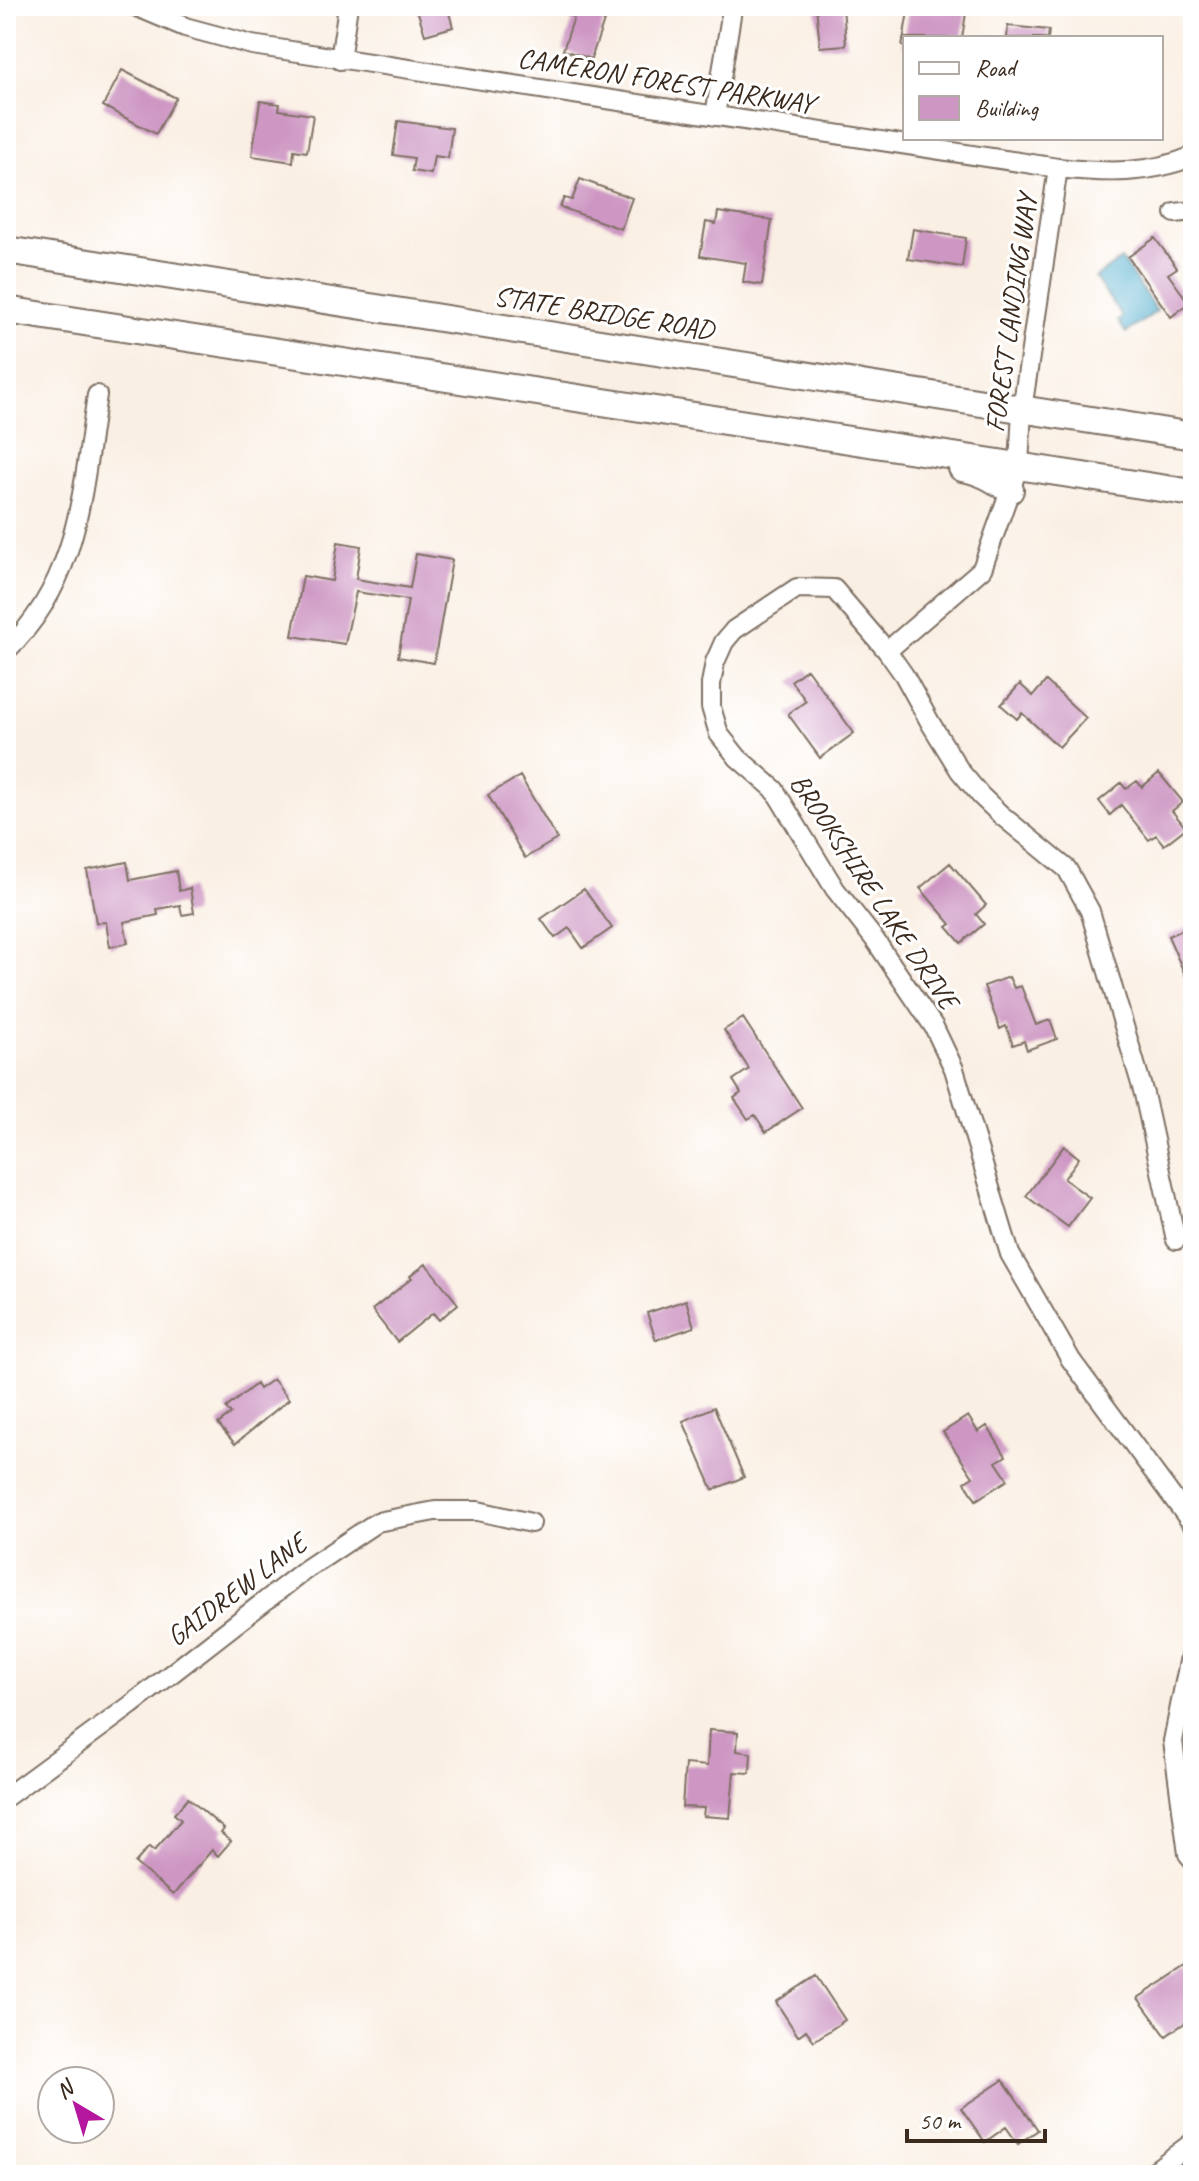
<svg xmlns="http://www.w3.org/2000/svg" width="1199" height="2181" viewBox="0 0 1199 2181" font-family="Caveat,sans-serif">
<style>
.water{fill:#4cabcb;stroke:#446a74;stroke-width:2}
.building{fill:#cd96c3}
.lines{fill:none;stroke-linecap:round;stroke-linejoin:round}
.minor-casing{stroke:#7e6f63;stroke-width:22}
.highway-casing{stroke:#7e6f63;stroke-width:30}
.minor{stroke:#fff;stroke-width:18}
.highway{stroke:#fff;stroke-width:26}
.labels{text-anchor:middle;stroke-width:6;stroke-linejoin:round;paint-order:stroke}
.street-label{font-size:28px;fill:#3b2a1e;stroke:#fff}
</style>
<rect width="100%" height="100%" fill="#fff"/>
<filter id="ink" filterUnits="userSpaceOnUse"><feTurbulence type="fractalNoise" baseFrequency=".0125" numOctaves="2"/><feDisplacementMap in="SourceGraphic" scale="16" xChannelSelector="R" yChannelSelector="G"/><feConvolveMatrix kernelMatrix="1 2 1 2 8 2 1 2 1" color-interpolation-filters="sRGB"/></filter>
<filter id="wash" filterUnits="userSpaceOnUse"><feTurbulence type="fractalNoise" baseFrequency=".006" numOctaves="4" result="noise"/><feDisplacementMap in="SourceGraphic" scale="32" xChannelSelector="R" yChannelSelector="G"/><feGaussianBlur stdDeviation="1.8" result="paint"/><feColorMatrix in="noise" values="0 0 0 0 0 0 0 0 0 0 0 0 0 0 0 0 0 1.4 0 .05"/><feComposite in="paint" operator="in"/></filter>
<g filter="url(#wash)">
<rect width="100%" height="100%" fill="#faefe3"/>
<!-- water -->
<path class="water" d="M1121 259 1157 311 1126 333 1118 321 1122 317 1095 278Z"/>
<g id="blocks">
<!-- building -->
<path class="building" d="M416 6H447L453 27 425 35Z
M560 6H599L608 9 591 59 563 50 574 17 558 12Z
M816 6H843L846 45 820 47Z
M909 6 967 7 962 38H905V47L902 46Z
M1008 26 1049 30 1048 38H1007Z
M122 70 176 98 156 134 103 106Z
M260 101 280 104 279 110 313 115 307 152 294 150 293 162 252 156Z
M6 107 14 116 6 123Z
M398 121 452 128 448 158 434 156 431 174 412 171 414 158 393 155Z
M580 179 632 198 621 229 560 207 564 198 572 200Z
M718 212 772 220 762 285 743 282 746 263 700 256 706 222 716 224Z
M913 229 966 238 962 267 908 259Z
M1155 238 1177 268 1168 274 1189 303 1171 317 1128 257Z
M338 542 361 546 356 579 410 588 416 554 452 560 434 663 398 657 408 600 356 592 345 644 292 636 303 576 332 581Z
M807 669 854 733 820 758 788 714 806 701 791 681Z
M1046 681 1086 718 1059 747 1022 713 1017 719 1001 705 1020 684 1033 696Z
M1159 773 1183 802 1172 811 1186 828 1164 845 1156 835 1149 840 1121 805 1110 815 1099 801 1121 783 1126 789 1137 781 1142 787Z
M520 776 557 839 525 858 488 795Z
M127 862 130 880 176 871 179 891 190 888 194 913 182 915 180 905 157 909 158 915 124 922 128 943 110 947 106 922 96 923 87 870Z
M950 863 986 905 976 914 984 924 961 943 947 927 951 924 920 888Z
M584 889 612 928 583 948 569 928 555 938 541 919Z
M1193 925V993L1168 936Z
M1009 977 1014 988 1021 986 1036 1025 1050 1020 1057 1039 1027 1050 1024 1041 1013 1045 1006 1026 1000 1029 984 986Z
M743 1018 802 1108 766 1132 755 1115 748 1119 734 1098 741 1093 733 1080 749 1069 724 1030Z
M1064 1146 1079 1158 1064 1179 1090 1198 1068 1227 1026 1196Z
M426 1264 458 1304 439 1320 433 1313 397 1342 372 1310 412 1278 410 1276Z
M686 1300 694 1327 656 1340 647 1313Z
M273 1379 289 1399 235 1444 218 1424 231 1414 226 1408 256 1384 259 1389Z
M714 1407 744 1477 713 1490 683 1421Z
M968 1416 978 1432 987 1426 1006 1456 996 1462 1008 1480 976 1500 965 1482 973 1477 943 1432Z
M709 1730 738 1732 737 1751 751 1753 750 1773 734 1772 730 1818 703 1816 704 1808 682 1807 685 1764 707 1766Z
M188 1798 224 1829 221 1833 231 1841 218 1856 212 1850 173 1895 135 1863 149 1847 154 1851 181 1820 174 1814Z
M1187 1966 1193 1975V2017L1166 2036 1138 1998Z
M816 1976 845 2020 814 2041 806 2030 798 2036 776 2002Z
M1003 2080 1038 2130 1018 2144 1006 2127 985 2142 961 2108Z"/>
</g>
</g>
<g filter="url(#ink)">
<use href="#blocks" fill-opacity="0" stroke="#7e6f63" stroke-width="2"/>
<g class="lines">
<defs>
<path id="minor" d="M135 6 185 27 252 45 1058 168C1104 173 1150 175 1193 156
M340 60 348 6
M715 116 732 9
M1058 168 1022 410 1019 465 982 569 887 651 834 589 797 588 734 630 724 642 715 662 711 684V707L719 734 738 758 774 789 835 889 875 940 934 1027 954 1069 1010 1254 1071 1360 1193 1525
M1175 213 1193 211
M6 651C80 580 82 490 97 395
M887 651 904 675 931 724 960 771 981 796 1001 815 1067 869 1090 911 1144 1094 1176 1240
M1193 1642 1173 1741 1188 1854 1193 1860
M6 1797 131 1705 305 1570 377 1522 435 1511H478L531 1523
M1149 2175 1193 2142"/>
<path id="highway" d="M6 250 1193 436
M6 310 1193 493
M962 468C980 470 995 480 1010 490"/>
</defs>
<!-- minor casing -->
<use href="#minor" class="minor-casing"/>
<!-- highway casing -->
<use href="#highway" class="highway-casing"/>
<!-- minor -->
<use href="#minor" class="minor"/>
<!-- highway -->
<use href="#highway" class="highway"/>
</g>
</g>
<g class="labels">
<!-- street labels -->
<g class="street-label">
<text transform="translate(666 80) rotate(9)" y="10">CAMERON FOREST PARKWAY</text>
<text transform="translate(604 312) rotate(9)" y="10">STATE BRIDGE ROAD</text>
<text transform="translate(1010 313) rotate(-82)" y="10">FOREST LANDING WAY</text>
<text transform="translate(875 891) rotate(56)" y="10">BROOKSHIRE LAKE DRIVE</text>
<text transform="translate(236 1589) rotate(-37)" y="10">GAIDREW LANE</text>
</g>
</g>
<!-- margin -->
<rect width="1199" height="2181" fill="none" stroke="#fff" stroke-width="32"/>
<!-- legend -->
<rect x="903" y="36" width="260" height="104" fill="#ffffff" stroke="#b1aaa5" stroke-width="2"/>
<rect x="919" y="62" width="40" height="12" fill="#ffffff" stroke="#b1aaa5" stroke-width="2"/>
<text x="975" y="76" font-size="24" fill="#3b2a1e">Road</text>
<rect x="919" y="96" width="40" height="24" fill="#cd96c3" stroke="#b1aaa5" stroke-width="2"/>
<text x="975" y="116" font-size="24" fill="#3b2a1e">Building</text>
<!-- north arrow -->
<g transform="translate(76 2105) rotate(322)"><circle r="38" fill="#ffffff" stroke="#b1aaa5" stroke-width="2"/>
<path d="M0-6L14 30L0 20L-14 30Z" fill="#b5179e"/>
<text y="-12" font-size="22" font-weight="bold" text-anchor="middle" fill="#3b2a1e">N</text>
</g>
<!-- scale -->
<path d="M907 2129v12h138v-12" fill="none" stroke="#3b2a1e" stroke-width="4"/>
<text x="919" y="2129" font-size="24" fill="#3b2a1e" stroke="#ffffff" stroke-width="6" paint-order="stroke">50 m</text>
</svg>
